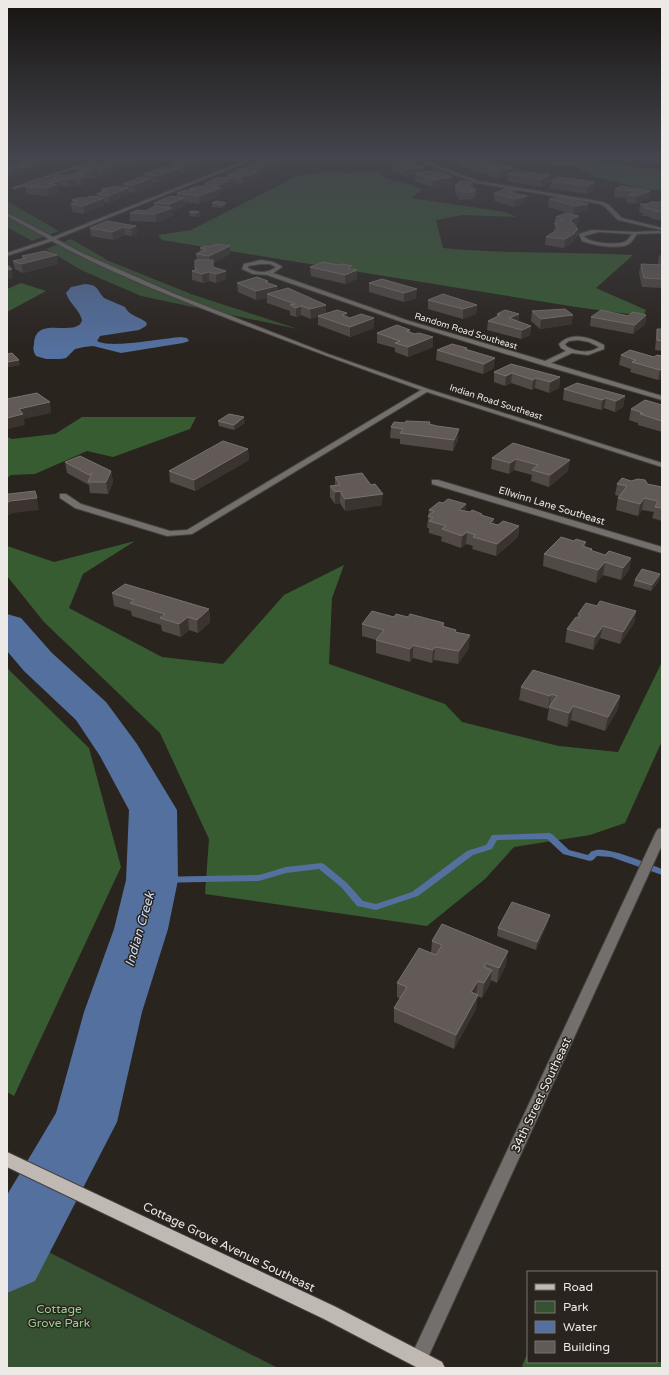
<svg xmlns="http://www.w3.org/2000/svg" width="669" height="1375" viewBox="0 0 669 1375" font-family="'Varela Round',sans-serif">
<style>
.green{fill:#365232}
.forest{fill:#375c32}
.water{fill:#54709e}
.lines{fill:none;stroke-linecap:round;stroke-linejoin:round}
.stream{fill:#54709e;fill-rule:evenodd}
.river{fill:#54709e;fill-rule:evenodd}
.minor-casing{stroke:#45403b;stroke-width:2}
.major-casing{stroke:#45403b;stroke-width:2}
.minor{fill:#726f6c;fill-rule:evenodd}
.major{fill:#c0b9b3;fill-rule:evenodd}
.wall{fill:#504944}
.shaded-wall{fill:#3a332e}
.building{fill:#615a56;stroke:#77716c}
.labels{text-anchor:middle;stroke-width:3;stroke-linejoin:round;paint-order:stroke}
.far-street-label{font-size:9px;fill:#ede9e6;stroke:#2a241f}
.street-label{font-size:10px;fill:#ede9e6;stroke:#2a241f}
.near-street-label{font-size:12px;fill:#ede9e6;stroke:#2a241f}
.near-park-label{font-size:12px;fill:#96d08f;stroke:#2a241f}
.near-water-label{font-size:13px;font-style:italic;fill:#ccdefa;stroke:#2a241f}
</style>
<rect width="100%" height="100%" fill="#2a241f"/>
<!-- green -->
<path class="green" d="M7 201 59 231 32 241 7 227Z
M71 239 109 261 191 294 298 329 141 296 81 270 46 249Z
M7 1231 278 1368H7Z"/>
<!-- forest -->
<path class="forest" d="M514 157H554L662 170V190L642 189 593 176 576 167 510 162 516 157Z
M376 171 387 179 413 185 422 190 411 198 505 212 516 217 462 215 436 220 443 248C506 254 570 252 633 255L596 288 646 310 643 316 576 307 162 240 158 235 191 230 299 175 329 172 353 173Z
M21 283 46 291 7 312V289Z
M82 417H196L190 429 113 457 87 451 35 474 11 475 7 478V437L12 439 55 434Z
M135 541 83 574 69 608 162 657 223 664 284 595 344 565 332 598 329 664 445 704 462 722 559 746 618 752 662 662V741L625 823 590 835 514 847 485 879 427 926 205 894 209 839 160 733 44 622 7 576V546L54 562Z
M7 668 89 748 121 867 14 1096 7 1092Z
M528 1352V1362H662V1368H525L522 1366Z"/>
<!-- water -->
<path class="water" d="M85 284C99 285 96 289 104 298L125 307C129 316 141 317 147 323L146 326 139 330 100 336 97 341C110 349 163 338 181 337L187 338 189 341 183 343 121 353 93 346 84 347 75 349 66 358 61 359H46L36 356C33 352 33 348 34 344 35 317 67 334 79 325 80 325 82 321 82 320 79 309 69 303 66 293L71 287Z"/>
<g class="lines">
<!-- stream -->
<path class="stream" d="M549 833 552 834 569 850 588 855C590 853 591 851 593 851 606 845 648 864 662 869V875L611 857 597 856 593 860 590 861 563 854 547 839 497 840 492 849 473 855 418 896 376 910 357 906 341 887 319 869 286 873 259 881 152 883 149 882 148 880 149 878 152 877 259 875 286 867 321 863 324 864 347 883 363 901 376 904 412 892 467 851 486 845 492 835Z"/>
<!-- river -->
<path class="river" d="M7 614 21 618 52 653 106 702 137 744 177 810 178 880 168 929 142 1012 117 1122 35 1281 7 1293V1195L56 1113 84 1012 114 929 126 880 129 810 100 756 76 720 24 671 7 651Z"/>
<defs>
<path id="minor" d="M103 157H108L15 189 12 188Z
M254 157H259L56 239 82 253 175 294 328 354 428 389 662 463V467L427 392 192 534 167 536 75 508 60 498V494H66L81 504 170 531 187 530 421 390C353 366 286 341 219 315 162 293 105 270 52 241L7 256V253L49 239 7 216V213L53 237Z
M420 159 478 181 603 202 609 205 622 218 662 228V230L618 220 605 207 600 204 477 183 419 161Z
M592 230 634 232 660 231 662 233 637 234C635 237 632 242 629 244 619 250 593 245 582 241L579 234ZM599 232 632 234C630 236 628 240 626 241 618 246 588 243 584 236Z
M261 260 273 262 281 266 282 267 273 273 406 320 545 361 566 351 561 348 559 344C571 331 590 337 604 345V349L588 355 572 353 551 363 662 396V400L542 365 402 322 267 275 253 274 242 269 244 264ZM261 264H270L276 267C267 274 257 273 248 268V266ZM578 340 589 342 599 347C589 354 576 352 566 346L565 344 569 341Z
M432 480H438L662 547V553L432 484Z
M662 828V845L425 1364 419 1367 413 1364 410 1358 413 1352 656 832 658 829Z"/>
<path id="major" d="M7 1152 336 1307 442 1362 445 1368H418L324 1319 7 1167Z"/>
</defs>
<!-- minor casing -->
<use href="#minor" class="minor-casing"/>
<!-- major casing -->
<use href="#major" class="major-casing"/>
<!-- minor -->
<use href="#minor" class="minor"/>
<!-- major -->
<use href="#major" class="major"/>
</g>
<!-- wall -->
<path class="wall" d="M52 157H79L65 161 55 160V157Z
M113 157H148L136 161 137 165 132 167 124 166 114 170 113 169V174L104 177 98 176 92 179 88 178V180L87 181V183L81 186 76 185 69 187 60 186V188L57 189 58 193 48 196 27 194 25 187 52 180V178L65 176 77 172 76 169 105 164 104 161H107L106 159Z
M196 157 225 158 210 165 202 164V167L183 173H178V176L157 183 151 182 152 186 135 193 128 192 129 195 109 203 104 202V205L84 214 72 212 71 204H72V200L97 197V194L101 192V191H102V189L123 187V184L145 177 144 174 170 168V165L176 162V159H197Z
M270 157H302L297 159H295V160L281 167V169L275 172 269 171 259 175H258L257 180 242 184 234 183V186L220 192V196L199 204 185 202V206L173 211V216L156 222 130 221V213L145 211 154 206V203L177 197V193L190 191 189 189 204 186V184L214 180V179L228 178V175L247 169 246 166 265 160V159Z
M365 157H385L383 165 365 164Z
M465 157H481V161L504 165 503 166 513 168V172L550 175 549 183 541 187 507 181 508 176 498 178 489 176V174L470 171 471 167 469 168 460 167V160Z
M607 157H634L632 159 618 157 614 160 607 159Z
M643 157H662V163L642 162Z
M19 162 51 164 34 171 29 170 30 173 13 177H7V167L20 164Z
M392 163 424 172 452 177V184L433 187 414 181 415 175 407 176 392 170Z
M551 181 595 182 594 190 586 194 550 188Z
M473 182V188L476 190 475 197 473 198V199L459 200 455 193V186Z
M517 189V193L526 203 514 207 494 201V193L502 191V190Z
M615 189 650 191 648 198 635 204 626 202 627 198 614 197Z
M549 199 588 204 587 211 573 214 548 207Z
M216 201 226 207 222 208 212 207V203Z
M662 202V220L652 219V218L648 217 649 216H642L643 213 639 212 640 204Z
M189 212H199L200 216 196 217 190 216Z
M579 216 578 224 575 226 578 229 577 237H576V238L574 239V241L564 248 545 245 546 237 554 232 556 217Z
M136 226 137 234 132 236 125 235 113 240 91 236 90 228Z
M200 248 230 254 213 263V267L226 279 216 283 209 281 203 283 192 280V271L195 270V260H197L196 254 201 252Z
M662 254V288L642 287 639 273 641 264 658 265 659 256Z
M22 256 58 264 23 273 15 269 13 261 22 259Z
M337 265 352 266V269L357 279 345 284 311 276 310 267Z
M382 279 416 298 404 302 369 292V283Z
M268 281V283L277 286 278 291 326 305V313H347V317L350 318H374V328L350 337 318 325V316L311 319 301 315 296 317 290 315V311L267 303V298L256 300 238 292 237 283Z
M428 300 477 305 476 314 463 319 428 309Z
M532 311 572 324 540 329 531 321Z
M497 314H519L518 321 531 326 530 335 521 339 487 330 488 321 497 317Z
M646 315 645 324 633 334 590 326 591 317Z
M657 329H662V378L658 380 630 372 631 369 619 365 621 355 654 357 661 356 662 351 655 350 656 338Z
M410 330V332L433 347 408 357 395 352V348L377 343V333Z
M467 348V350L494 368 483 374 436 360 437 350Z
M7 354 20 365 9 367 7 365Z
M511 364 560 377 559 388 549 393 535 388 532 390 511 383 505 386 494 382V372Z
M564 389 625 396 623 407 615 412 604 408 601 410 563 400Z
M662 405V432L638 425V423L629 420 631 409Z
M218 421 245 423 234 430 219 426Z
M430 422V425L458 440 453 451 400 444V439L390 438 391 427 405 423Z
M513 443 568 471 549 487 531 481 532 475 514 470 509 474 491 469 492 458Z
M248 449 249 460 195 491 170 482 169 471Z
M65 462 111 471 113 482 108 494 90 493 89 485 67 473Z
M335 477 382 505 345 511 340 503 335 504 330 497V486L335 485Z
M631 481 647 483V484L662 487V521L652 518 654 512 642 510 638 516 616 510 618 498 619 496 615 495 617 484Z
M443 503 466 504 465 511 494 519V524L498 525 519 526 518 537 496 556 472 549 473 546 466 544 461 548 441 541 442 537 429 533V528H427L429 510Z
M574 541 586 542 585 547 592 549V551L605 555 631 558 629 570 621 580 603 575 596 583 543 566 544 554Z
M660 574 659 581 651 591 633 586 635 580Z
M112 593 209 609 210 622 198 633 189 630 181 637 162 631 161 625 132 616 131 611 114 606Z
M597 606 636 611 634 623 620 644 600 638 593 650 565 642 567 629 577 617 578 614Z
M394 617H408L444 623V627L456 630V632L469 648 458 664 434 660 432 663 413 658 410 662 376 653V640L362 636V624Z
M521 687 620 696 618 709 605 731 571 720 567 727 547 720 549 708 548 709 519 700Z
M548 922 536 950 497 936 498 928Z
M432 941 506 965 497 983 491 980 490 984 482 998 477 996 476 1009 454 1049 394 1022V1008L400 999 397 997V983L431 953Z"/>
<!-- shaded-wall -->
<path class="shaded-wall" d="M50 157 51 164 34 171 33 164Z
M65 157H79L65 161Z
M133 157H148L136 161 137 165 132 167 131 160 134 159Z
M212 157H225V158L210 165 209 158Z
M287 157H295V160L281 167V169L275 172V165L279 163V160Z
M297 157H302L297 159Z
M384 157H385L383 165Z
M478 157H481V162L471 164V167L469 168V161Z
M614 157H618L614 160Z
M123 159 124 166 114 170 113 163Z
M201 160 202 167 183 173 182 166Z
M269 164V171L259 175V168Z
M111 165V167H112L113 174 104 177 103 170 107 166Z
M501 165H504L503 170 513 168 512 175 508 174V176L498 178 499 171Z
M29 166 30 173 13 177 12 170Z
M424 167V174L415 173V175L407 176V169Z
M97 169 98 176 92 179 91 171Z
M178 169V176L157 183 156 176Z
M258 170V178H257V180L242 184V177Z
M87 173 88 180 87 181V183L81 186 80 178 81 175Z
M550 175 549 183 541 187 542 179Z
M452 177V184L433 187V180Z
M75 178 76 185 69 187 68 180Z
M151 178 152 186 135 193 134 185Z
M234 178V186L220 192V196L199 204V196L216 190V186Z
M59 181 60 188 57 189 58 193 48 196 47 188 50 184Z
M473 182 472 190 469 185Z
M595 182 594 190 586 194 587 186Z
M128 188 129 195 109 203 108 196Z
M517 189V197L510 192Z
M650 191 648 198 635 204 636 196Z
M527 196 526 203 514 207 515 199Z
M104 198V205L84 214 83 206Z
M184 198 185 206 173 211V216L156 222 155 214 170 209V204Z
M226 203V207L222 208V205Z
M588 204 587 211 573 214 574 206Z
M199 212 200 216 196 217V213Z
M579 216 578 224 569 228 570 220Z
M136 226 137 234 132 236 131 228Z
M124 227 125 235 113 240 112 232Z
M577 230 576 238 574 239V241L564 248 565 239Z
M230 246V254L213 263V276V267L209 265V256Z
M57 255 58 264 23 273 21 264Z
M352 266V272L357 270V279L345 284V275L348 268Z
M12 269 13 278 7 279V270Z
M226 271V279L216 283V274Z
M209 272V281L203 283 202 274Z
M268 281V288L277 286 278 295 267 294V298L256 300V291L265 282Z
M417 289 416 298 404 302V293Z
M326 305V314L311 319 310 309Z
M477 305 476 314 463 319V309Z
M301 306V315L296 317V308Z
M347 313V322L342 315Z
M519 314 518 323 509 318Z
M573 315 572 324 540 329 541 319Z
M646 315 645 324 633 334 635 325Z
M374 318V328L350 337V327Z
M531 326 530 335 521 339 522 330Z
M433 337V347L408 357V347Z
M495 358 494 368 483 374 484 364Z
M19 360 20 365 9 367 8 362Z
M662 369V378L658 380 660 370Z
M512 373 511 383 505 386 506 376Z
M560 377 559 388 549 393 550 382Z
M536 378 535 388 532 390 533 380Z
M625 396 623 407 615 412 616 401Z
M606 398 604 408 601 410 602 400Z
M50 402 51 413 24 419 25 425 7 429V418L19 409Z
M244 417 245 423 234 430V425Z
M459 429 458 440 453 451 454 440Z
M248 449 249 460 195 491 194 480Z
M516 459 514 470 509 474 510 463Z
M570 460 568 471 549 487 550 475Z
M111 471 113 482 108 494 106 482Z
M340 491V503L335 504V492Z
M383 494 382 505 345 511V499Z
M37 498 39 510 13 513 7 516V503L10 501Z
M644 498 642 510 638 516 640 504Z
M466 504 465 516 459 510Z
M494 519 493 531 490 523Z
M519 526 518 537 496 556 497 544Z
M467 532 466 544 461 548 462 536Z
M631 558 629 570 621 580 623 568Z
M605 562 603 575 596 583 598 570Z
M660 574 659 581 651 591 652 585Z
M209 609 210 622 198 633 197 620Z
M636 611 634 623 620 644 623 632Z
M188 617 189 630 181 637 179 624Z
M603 626 600 638 593 650 595 637Z
M470 635 469 648 458 664 459 651Z
M413 645V658L410 662V649Z
M435 647 434 660 432 663 433 650Z
M551 694 549 708 548 709 550 696Z
M620 696 618 709 605 731 608 717Z
M573 706 571 720 567 727 569 713Z
M550 915 548 922 536 950 537 942Z
M508 951 506 965 497 983 499 968Z
M492 970 490 984 482 998 484 983Z
M478 981 476 995 471 992Z
M478 995 476 1009 454 1049 456 1035Z"/>
<!-- building -->
<path class="building" d="M36 157H50L33 164 19 162Z
M113 157H125L136 158 131 160 123 159 113 163 104 161 110 159H106Z
M181 157 201 160 182 166 170 165 182 160 176 159Z
M198 157H212L209 158Z
M270 157H287L279 160 265 159Z
M365 157H384L383 158Z
M465 157H478L469 161 460 160Z
M262 160 281 162 275 165 269 164 259 168 246 166Z
M409 160 424 167 407 169 392 163Z
M484 161 504 165H501L513 168 499 171 489 169 493 168 471 164Z
M96 163 111 165 107 166 112 167 103 170 97 169 91 171 76 169Z
M16 164 29 166 12 170H7V167Z
M164 167 178 169 156 176 144 174Z
M242 168 258 170 253 172 257 173 242 177 228 175Z
M436 171 452 177 433 180 415 173Z
M516 171 550 175 542 179 508 174Z
M77 172 87 173 81 175 86 176 80 178H75L68 180 52 178 60 175 65 176Z
M140 177 151 178 134 185 123 184Z
M220 177 234 178 216 186 204 184 215 179H214Z
M558 177 595 182 587 186 551 181Z
M49 179 59 181 50 184 57 185 47 188 25 187Z
M460 181 473 182 469 185 476 190H471L473 192H460L455 186Z
M115 186 128 188 108 196 97 194 103 192 101 191 106 190 102 189Z
M198 186 220 188 199 196 177 193 185 190 193 191 196 190 189 189Z
M621 186 650 191 636 196 628 195 636 191 615 189Z
M507 188 517 189 510 192 527 196 515 199 494 193 505 190H502Z
M92 196 104 198 83 206 71 204 78 201 72 200 79 198H85Z
M171 196 184 198 170 204 154 203Z
M559 197 588 204 574 206 549 199Z
M216 201 226 203 222 205 212 203Z
M650 202H662V212L653 211 654 210H650L651 209 644 208 646 206 640 204H648Z
M155 206 172 208 155 214 130 213 137 210 145 211Z
M193 211 199 212 196 213 189 212Z
M566 213 579 216 570 220 578 229H576L577 230 573 233H575L565 239 546 237 558 229 554 223H557L555 220H564L556 217Z
M107 221 136 226 131 228 124 227 112 232 90 228Z
M217 244 230 246 209 256 196 254 206 249 200 248 205 246 210 247Z
M45 251 57 255 21 264 13 261 26 258 22 256Z
M195 260H213V267L226 271 216 274 209 272 202 274 192 271 197 269 195 268Z
M324 262 337 265 342 264 352 266 348 268 357 270 345 275 310 267Z
M641 264 662 265V279L644 278Z
M7 265 12 269 7 270Z
M257 277 268 281 265 282 277 286 256 291 237 283Z
M382 279 417 289 404 293 369 283Z
M288 288 326 305 310 309 301 306 296 308 290 305 295 304 267 294Z
M443 294 477 305 463 309 428 300Z
M565 309 573 315 541 319 532 311Z
M337 310 347 313 342 315 350 318 361 314 374 318 350 327 318 316Z
M505 310 519 314 509 318 531 326 522 330 488 321 500 315 497 314Z
M601 310 628 316 633 312 646 315 635 325 591 317Z
M397 325 410 330 406 331 415 334 419 333 433 337 408 347 395 343 400 341 377 333Z
M657 329H662V341L657 340Z
M452 344 467 348 465 349 495 358 484 364 437 350Z
M630 350 654 357 657 355 662 356V369L660 370 632 362 636 360 621 355Z
M12 353 19 360 8 362 7 361V354Z
M511 364 560 377 550 382 536 378 533 380 512 373 506 376 494 372Z
M577 383 625 396 616 401 606 398 602 400 564 389Z
M37 393 50 402 19 409 23 414 7 418V399Z
M645 400 662 405V421L640 414 643 413 631 409Z
M229 414 244 417 234 425 218 421Z
M406 421 430 422 429 424 437 426 459 429 454 440 400 433 403 429 391 427 394 422 405 423Z
M223 441 248 449 194 480 169 471Z
M513 443 570 460 550 475 532 470 538 465 516 459 510 463 492 458Z
M80 456 111 471 106 482H88L92 473 89 475 65 462Z
M362 473 371 485 375 484 383 494 345 499 340 491 335 492 330 486 340 485 335 477Z
M622 478 631 481 638 479 645 480 647 483V484L662 487V508L655 507 658 501 644 498 640 504 618 498 627 486 617 484Z
M35 491 37 498 10 501 7 503V494H9Z
M448 499 466 504 459 510 470 512 472 510 482 514 481 515 494 519 490 523 498 525 503 521 519 526 497 544 473 537 475 535 467 532 462 536 442 529 446 526 429 521 433 518 428 516 434 511 429 510 439 502 443 503Z
M561 537 574 541 576 539 586 542 582 546 592 549 590 550 605 555 609 551 631 558 623 568 605 562 598 570 544 554Z
M642 569 660 574 652 585 635 580Z
M125 584 209 609 197 620 188 617 179 624 160 618 165 614 130 603 134 600 112 593Z
M600 601 636 611 623 632 603 626 595 637 567 629 576 617 579 618 580 615 578 614 586 603 597 606Z
M372 611 394 617 396 614 408 617 410 614 444 623 442 626 456 630 455 632 470 635 459 651 435 647 433 650 413 645 410 649 376 640 384 630 362 624Z
M533 670 620 696 608 717 573 706 569 713 549 707 557 696 551 694 550 696 521 687Z
M512 902 550 915 537 942 498 928Z
M442 924 508 951 499 968 486 963 484 967 492 970 484 983 478 981 471 992 478 995 456 1035 394 1008 407 987 397 983 419 948 436 955 442 945 432 941Z"/>
<!-- sky -->
<linearGradient id="sky" x2="0" y2="1"><stop stop-color="#171411"/><stop offset="0.45" stop-color="#44454d"/><stop offset="1" stop-color="#44454d" stop-opacity="0"/></linearGradient>
<rect width="669" height="349" fill="url(#sky)"/>
<g class="labels">
<!-- far-street labels -->
<g class="far-street-label">
<text transform="translate(466 331) rotate(17)" y="3">Random Road Southeast</text>
<text transform="translate(496 402) rotate(18)" y="3">Indian Road Southeast</text>
</g>
<!-- street labels -->
<g class="street-label">
<text transform="translate(552 505) rotate(17)" y="4">Ellwinn Lane Southeast</text>
</g>
<!-- near-street labels -->
<g class="near-street-label">
<text transform="translate(541 1095) rotate(-65)" y="4">34th Street Southeast</text>
<text transform="translate(229 1247) rotate(26)" y="4">Cottage Grove Avenue Southeast</text>
</g>
<!-- near-park labels -->
<g class="near-park-label">
<text x="59" y="1313">Cottage<tspan x="59" dy="14">Grove Park</tspan></text>
</g>
<!-- near-water labels -->
<g class="near-water-label">
<text transform="translate(139 929) rotate(-74)" y="5">Indian Creek</text>
</g>
</g>
<!-- border -->
<rect width="669" height="1375" fill="none" stroke="#ede9e6" stroke-width="16"/>
<!-- legend -->
<rect x="527" y="1271" width="130" height="92" fill="#2a241f" stroke="#78736f"/>
<rect x="535" y="1284" width="20" height="6" fill="#c0b9b3" stroke="#78736f"/>
<text x="563" y="1291" font-size="12" fill="#ede9e6">Road</text>
<rect x="535" y="1301" width="20" height="12" fill="#365232" stroke="#78736f"/>
<text x="563" y="1311" font-size="12" fill="#ede9e6">Park</text>
<rect x="535" y="1321" width="20" height="12" fill="#54709e" stroke="#78736f"/>
<text x="563" y="1331" font-size="12" fill="#ede9e6">Water</text>
<rect x="535" y="1341" width="20" height="12" fill="#615a56" stroke="#78736f"/>
<text x="563" y="1351" font-size="12" fill="#ede9e6">Building</text>
</svg>
